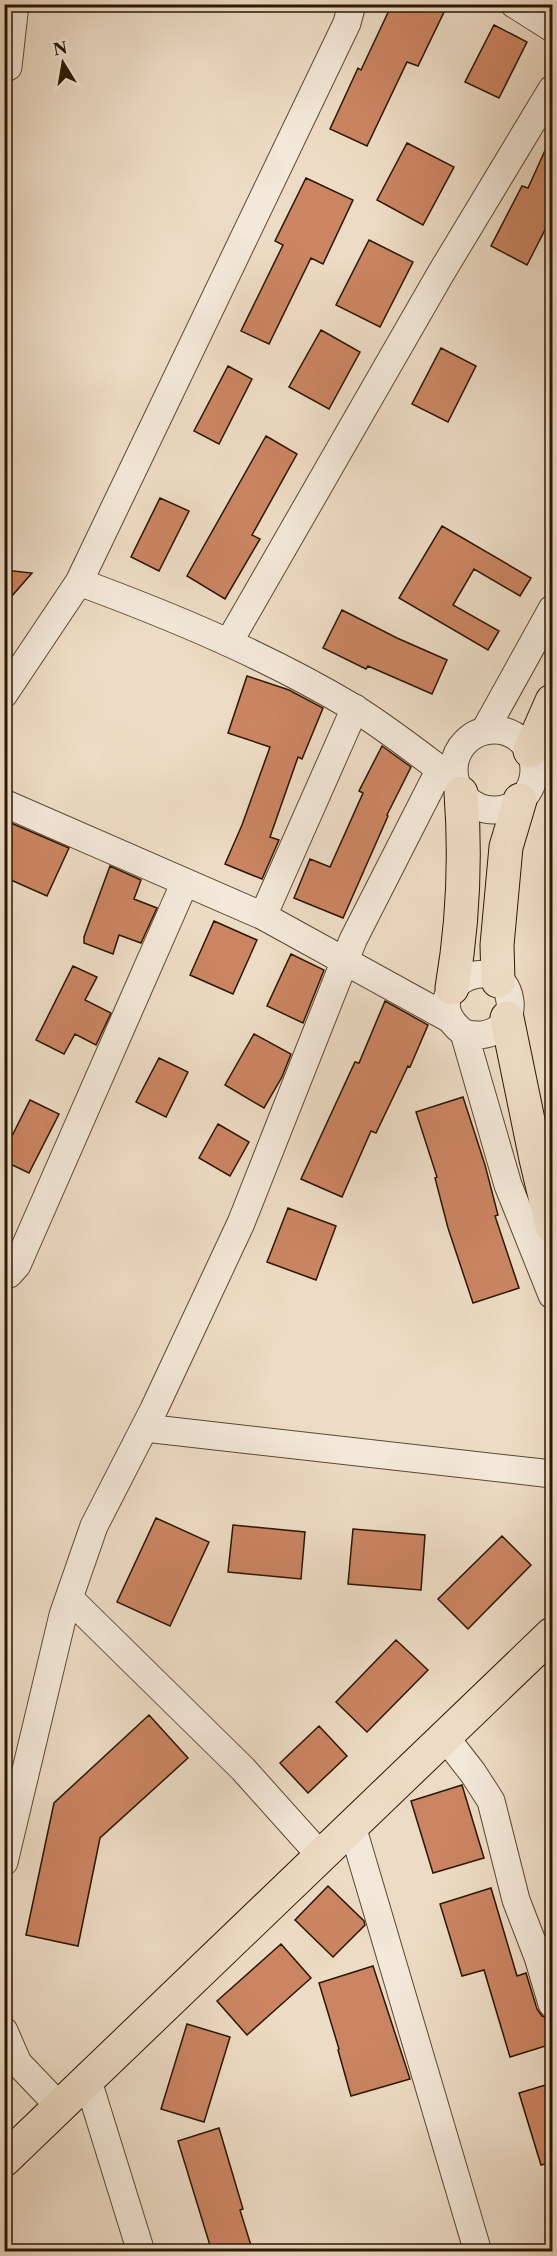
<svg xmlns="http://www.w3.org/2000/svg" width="557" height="2256" viewBox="0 0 557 2256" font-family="'Libre Caslon Text',serif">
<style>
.building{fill:#cb8563;stroke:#2a1701;stroke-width:1.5}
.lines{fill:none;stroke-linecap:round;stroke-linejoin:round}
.minor-casing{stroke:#5b4832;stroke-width:29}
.major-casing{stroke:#2a1701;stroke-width:35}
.minor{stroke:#f3e8d9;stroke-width:27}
.major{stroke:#eddcc5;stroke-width:33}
</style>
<rect width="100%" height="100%" fill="#eddcc5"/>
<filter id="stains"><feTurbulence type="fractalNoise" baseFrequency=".00333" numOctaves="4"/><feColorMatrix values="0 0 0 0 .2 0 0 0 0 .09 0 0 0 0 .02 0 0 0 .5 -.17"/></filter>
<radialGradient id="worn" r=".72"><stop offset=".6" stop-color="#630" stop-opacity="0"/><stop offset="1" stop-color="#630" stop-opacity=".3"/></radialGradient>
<!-- building -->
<path class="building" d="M392 4H432L445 10 418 66 407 62 367 146 330 129 358 68 361 70Z
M494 25 527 42 499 98 465 82Z
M552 135V216L527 265 491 246 522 186 528 188Z
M407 143 454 167 423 225 377 200Z
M306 178 353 200 323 264 311 258 269 344 241 331 283 245 275 241Z
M369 240 413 262 380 327 336 305Z
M321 330 360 352 329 409 289 387Z
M441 348 476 366 448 422 412 404Z
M228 366 252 379 219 444 194 431Z
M266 436 297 454 252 535 260 539 225 599 187 576Z
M160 498 189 511 159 571 131 557Z
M442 526 531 578 520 596 474 569 453 605 499 631 488 650 399 598Z
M4 570 32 573 4 605Z
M342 610 397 638 447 660 432 694 368 666 366 669 323 648Z
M247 676 289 690 323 708 302 759 298 757 270 837 279 840 262 879 225 864 242 825 270 747 228 733Z
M382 746 411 767 387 815 388 816 343 918 294 898 310 859 330 867 363 793 359 791Z
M4 820 69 848 47 896 4 877Z
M110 866 141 880 134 899 157 908 141 943 119 935 113 954 84 943V937Z
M214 921 257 940 233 994 190 975Z
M291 954 324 970 303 1023 267 1006Z
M73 966 97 977 85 1000 111 1013 96 1045 75 1034 64 1054 36 1040Z
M385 1001 428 1025 410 1067 408 1066 376 1133 371 1131 342 1197 301 1179 355 1062 359 1063Z
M254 1034 291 1054 282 1077 264 1108 225 1085Z
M159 1058 188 1072 166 1117 136 1102Z
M463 1097 485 1165 498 1215 495 1216 519 1288 473 1303 448 1228 435 1178 437 1177 416 1112Z
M30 1100 59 1114 29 1173 4 1161V1152Z
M218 1124 249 1142 230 1176 199 1158Z
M288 1208 336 1226 316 1280 267 1262Z
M156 1518 209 1542 170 1626 117 1602Z
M233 1525 305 1532 301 1579 228 1572Z
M353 1529 425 1535 421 1590 348 1584Z
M502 1536 531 1565 468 1629 438 1599Z
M396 1640 428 1670 367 1732 336 1702Z
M149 1715 188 1758 100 1838 78 1946 26 1935 54 1803Z
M319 1726 347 1756 308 1793 280 1763Z
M462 1785 484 1858 433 1873 411 1801Z
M328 1886 364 1921 365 1925 333 1957 295 1920Z
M491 1888 517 1976 526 1973 537 2009 542 2016 552 2019V2044L510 2057 484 1970 462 1976 440 1904Z
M281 1944 311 1978 247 2035 217 2001Z
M373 1966 410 2079 351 2096 338 2050 339 2049 319 1983Z
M187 2024 230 2037 204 2122 161 2109Z
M552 2083V2162L541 2165 519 2093Z
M219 2128 243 2209 240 2210 253 2252H212L178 2141Z"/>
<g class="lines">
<defs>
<path id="minor" d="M514 4 552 28
M8 67 15 4
M79 582C174 617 267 656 354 708 388 729 422 756 454 780
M229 642 441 273 552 89
M4 694 79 582 347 23 352 4
M454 770a40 40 0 1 1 80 0a40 40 0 1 1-80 0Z
M485 730 552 609
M4 803 263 916 450 1019
M263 916 355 708
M464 1033C487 1040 513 1028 510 1001 502 943 408 991 464 1033L508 1185 552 1295
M4 1275 9 1274 17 1265 185 882
M145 1428 552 1474
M69 1598 243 1769 321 1856
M445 1737 473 1773 491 1801 516 1900 538 1957 552 2004
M352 1826 478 2252
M4 1862 63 1615 94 1526 154 1409 241 1223 353 940 440 769
M4 2031 18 2063 60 2107
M88 2081 141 2252"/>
<path id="major" d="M530 751 552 701
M498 981 497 945 506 847 520 800
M452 988C463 923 466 859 461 793
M507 1018 536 1159 552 1226
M4 2160 552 1634"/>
</defs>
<!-- minor casing -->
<use href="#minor" class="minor-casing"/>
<!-- major casing -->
<use href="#major" class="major-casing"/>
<!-- minor -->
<use href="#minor" class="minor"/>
<!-- major -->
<use href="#major" class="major"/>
</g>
<!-- margin -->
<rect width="557" height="2256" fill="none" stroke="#eddcc5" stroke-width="24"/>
<rect x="6" y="6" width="545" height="2244" fill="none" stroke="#2a1701" stroke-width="3"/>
<rect x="12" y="12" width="533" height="2232" fill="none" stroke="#2a1701" stroke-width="1.5"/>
<!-- north arrow -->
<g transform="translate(63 63) rotate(349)" stroke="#f3e8d9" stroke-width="4.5" paint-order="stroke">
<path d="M0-4.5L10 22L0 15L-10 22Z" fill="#2a1701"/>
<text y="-9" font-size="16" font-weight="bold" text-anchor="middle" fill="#2a1701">N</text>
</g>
<rect width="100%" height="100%" filter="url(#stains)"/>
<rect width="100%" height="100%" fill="url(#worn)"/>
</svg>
